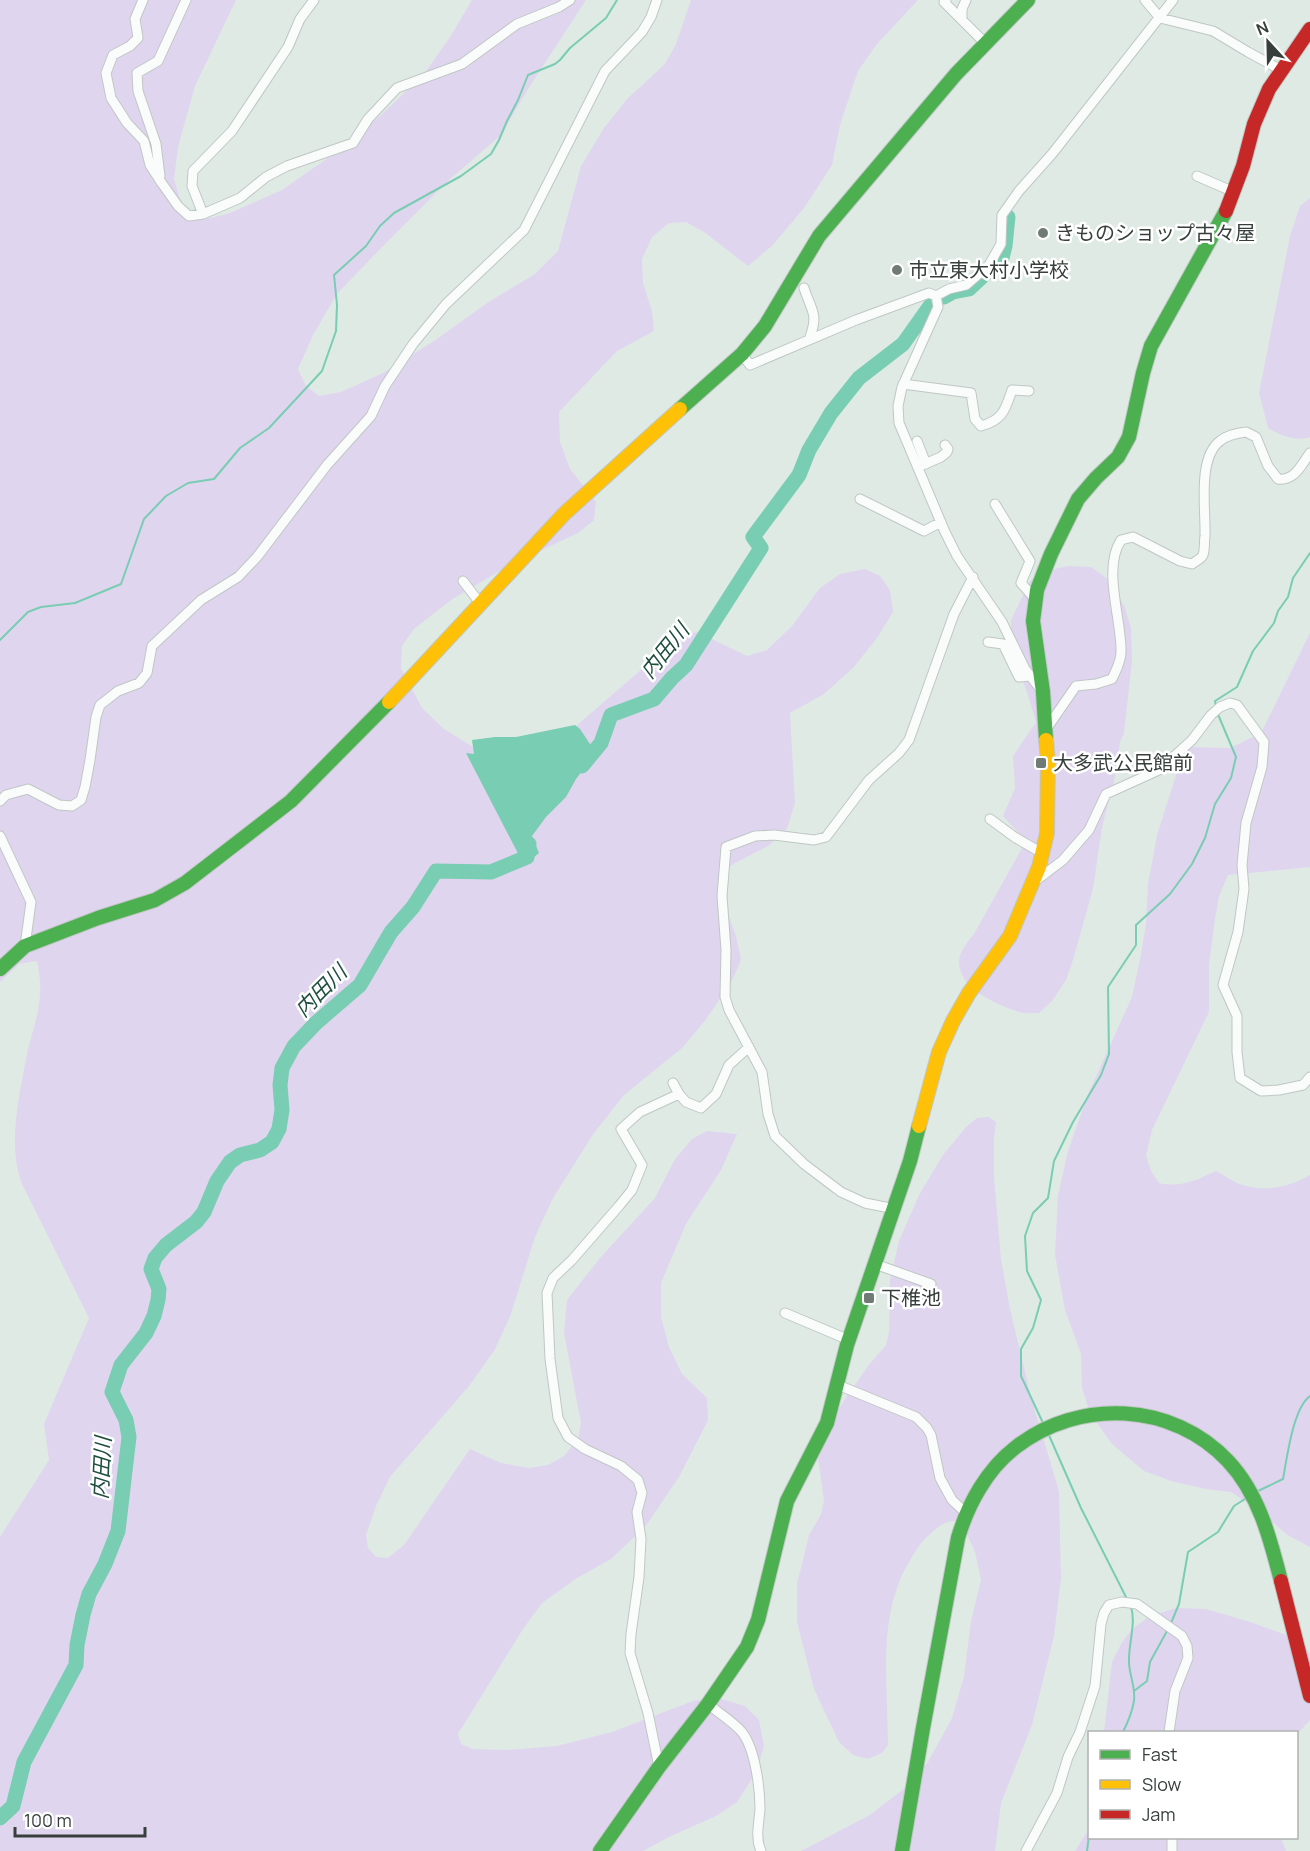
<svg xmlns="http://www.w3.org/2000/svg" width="1310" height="1851" viewBox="0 0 1310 1851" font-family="Manrope,'Noto Sans JP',sans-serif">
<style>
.green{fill:#e0d5ef}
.water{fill:#79cdb2}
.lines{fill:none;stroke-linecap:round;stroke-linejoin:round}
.stream{stroke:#79cdb2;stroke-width:2}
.river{stroke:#79cdb2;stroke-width:15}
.street-casing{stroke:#bfc7c4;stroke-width:11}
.fast-casing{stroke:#bfc7c4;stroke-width:16}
.slow-casing{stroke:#bfc7c4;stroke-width:16}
.jam-casing{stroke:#bfc7c4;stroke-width:16}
.street{stroke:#fafcfb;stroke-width:9}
.fast{stroke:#4caf50;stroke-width:14}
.slow{stroke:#ffc107;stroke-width:14}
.jam{stroke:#c62828;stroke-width:14}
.poi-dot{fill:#717b76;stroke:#fff;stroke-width:2}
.labels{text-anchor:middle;stroke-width:5;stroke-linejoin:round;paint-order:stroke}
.poi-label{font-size:20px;fill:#363f3b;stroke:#fff;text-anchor:start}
.water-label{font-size:21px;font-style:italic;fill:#1f4f3f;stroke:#fff}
</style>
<rect width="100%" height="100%" fill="#dfeae5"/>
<!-- green -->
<path class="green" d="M0 0H236L195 86 178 147 174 179 181 202 194 214 211 218 230 213 282 190 335 153 379 117 424 74 452 34 472 0H586L530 86 500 136 448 181 381 248 337 294 313 335 298 369 306 386 319 396 341 392 383 373 437 339 487 303 535 274 558 251 581 166 604 128 627 99 665 64 676 44 691 0H918L877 44 858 71 840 125 832 165 804 208 772 246 748 266 704 232 686 222 669 223 652 237 642 259 643 283 652 311 654 331 617 351 559 412 560 442 570 469 596 502 594 520 578 533 508 566 451 600 414 629 402 646 401 668 422 708 444 729 473 747 496 755 575 727 680 636 697 632 747 656 767 650 792 626 820 588 840 574 865 569 880 576 890 590 893 612 877 638 853 668 824 694 790 713 795 803 787 829 768 846 733 864 721 874 725 905 736 936 741 960 731 983 704 1022 682 1048 624 1095 594 1133 553 1198 535 1237 510 1317 494 1351 469 1386 390 1477 376 1506 366 1535 368 1548 376 1557 388 1558 404 1545 470 1449 501 1463 529 1468 548 1465 564 1456 578 1439 581 1423 564 1333 567 1300 599 1259 655 1198 675 1159 692 1139 707 1131 737 1134 721 1170 686 1224 661 1283V1317L669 1347 682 1374 707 1398 708 1420 679 1477 645 1527 611 1559 577 1578 542 1603 523 1629 458 1734 461 1744 473 1749 509 1750 557 1746 612 1732 693 1701 718 1698 745 1706 759 1720 764 1746 757 1771 737 1802 716 1816 669 1837 643 1851H0V1537L49 1460 44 1424 89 1318 21 1182C19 1175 17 1167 16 1160 12 1127 20 1091 26 1059 34 1020 46 1003 37 961L19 964 0 982Z
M1310 198V437C1296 442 1280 435 1268 428L1259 393 1290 236 1300 206Z
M1068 566 1091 567 1112 582 1125 608 1131 628 1132 661 1124 733 1120 742 1114 782 1102 827 1093 889 1073 960 1066 980 1052 1001 1039 1013C1031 1013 1022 1014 1016 1011 995 1004 959 988 959 962 959 952 968 941 974 934L1026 841 1003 816 1015 788 1013 756 1036 722 1027 692 1011 649V620L1030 581 1046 571Z
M1310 633V867L1228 875 1219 896 1215 919 1209 965V1012L1152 1130 1146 1155 1151 1171 1159 1183C1180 1188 1197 1180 1216 1171 1226 1176 1236 1184 1246 1186 1267 1192 1292 1186 1310 1175V1547L1289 1536 1259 1511 1231 1492 1206 1489 1171 1481 1144 1471 1112 1444 1090 1413 1082 1388 1081 1354 1065 1310 1055 1255 1058 1195 1068 1151 1088 1094 1132 997 1141 954 1146 924 1148 884 1157 835 1185 747 1230 748 1261 733Z
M989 1117 996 1122 994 1138V1177L1001 1259 1010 1309 1032 1401 1059 1491 1061 1578 1054 1636 1032 1725 1001 1803 995 1851H801L870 1815 905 1788 928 1762 952 1718 964 1676 971 1621 981 1580 975 1552 967 1534 955 1521C942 1522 938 1527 928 1536 921 1542 917 1549 912 1557 876 1613 888 1683 888 1745L882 1753 868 1759 853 1755 839 1742 814 1689 797 1622V1584L809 1535 821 1514 824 1501 818 1458 823 1434 841 1405 868 1366 886 1345 889 1332 890 1280 899 1241 919 1195 943 1155 966 1127 977 1118Z
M1176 1608 1206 1609 1250 1622 1289 1636 1306 1647 1310 1654V1720L1297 1734 1296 1732H1104L1112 1662 1121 1644 1131 1630 1150 1616Z
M1089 1829 1090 1838H1281L1286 1851H1075Z"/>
<!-- water -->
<path class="water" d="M575 725 580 729 596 753 576 779 566 797 546 817 532 836 539 853 524 865 466 753 474 754 472 740 495 737H516Z"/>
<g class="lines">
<!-- stream -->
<path class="stream" d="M0 640 28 612 41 607 75 603 121 584 144 519 166 496 188 483 214 479 240 448 269 428 322 371 336 331 337 305 334 275 366 246 380 226 394 213 461 176 491 154 499 140 507 121 518 100 528 75 555 64 560 60 570 48 606 18 617 0
M1216 707 1215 701 1237 687 1253 651 1274 623 1278 611 1288 597 1293 578 1310 553
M1043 1423 1021 1376V1349L1033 1328 1041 1300 1027 1271 1025 1236 1033 1213 1048 1198 1054 1161 1073 1122 1101 1075 1109 1054 1108 987 1136 945V925L1170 894 1192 864 1205 838 1215 804 1231 778 1236 757 1217 712
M1048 1433 1081 1508 1127 1599
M1258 1491 1283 1479C1287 1458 1293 1408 1310 1396
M1171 1623 1179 1604 1188 1552 1218 1532 1234 1506 1248 1497
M1134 1691 1147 1681 1150 1662 1167 1631
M1123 1732C1128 1722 1132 1713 1134 1701 1136 1686 1128 1673 1129 1659 1129 1643 1136 1622 1131 1607
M1087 1851 1090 1828"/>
<!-- river -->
<path class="river" d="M944 297 953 292 969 289 1002 258 1005 246 1008 217
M582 766 601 743 611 715 654 699 672 678 686 665 761 548 753 537 799 475 809 450 831 413 859 378 903 344 930 306
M0 1818 13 1806 24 1762 76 1665 77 1645 83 1615 89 1594 105 1564 118 1531 129 1437 126 1420 112 1392 121 1365 146 1333 154 1316 158 1300 159 1289 151 1269 155 1258 166 1245 196 1222 204 1212 217 1181 230 1162 240 1155 260 1150 272 1142 279 1129 282 1110 280 1085 282 1068 294 1046 316 1023 360 985 391 932 413 907 436 871 491 872 527 857 529 844"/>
<defs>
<path id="street" d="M143 0 135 19 138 38 130 46 113 55 106 73 111 98 127 123 144 141 150 165 161 182 178 206 189 216 203 214 240 198 266 177 287 166 353 143 368 119 397 88 462 64 517 24 559 7 570 0
M946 0 944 2 986 44
M1145 0 1160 18 1213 31 1248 52 1281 70
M962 20V9L966 0
M160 176 156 144 138 91 137 73 158 61 186 0
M1197 176 1234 192
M203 214 192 186 193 171 232 131 288 47 300 19 314 0
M804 288C812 313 819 313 809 340
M936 296 938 307 902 387 898 406 899 423 945 532 957 556 1002 622 1025 669 1041 690
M742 354 750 365 856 320 929 293 936 296 949 289 966 285 989 265 1001 244 1002 215 1019 191 1052 154 1173 0
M903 384 971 393 975 419 981 426C1003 420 1005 410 1012 390L1029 391
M917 441 926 464
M918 467 941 457 947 452 948 449 945 445
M860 499 924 531 941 522
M995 504 1030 561 1021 583 1036 600
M463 581 480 603
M988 642 1003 644 1019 677 1030 676
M1047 728 1076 686 1096 684 1112 679C1116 670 1121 662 1121 652 1122 620 1102 569 1121 540L1133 537 1180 561 1192 564C1196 561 1201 559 1203 555 1205 549 1204 542 1205 536 1206 511 1197 458 1220 441 1227 435 1237 433 1246 432L1256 437 1268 466 1278 479C1295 481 1301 465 1310 453
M0 801 6 795 28 789 59 805 72 806 81 800 85 787 90 760 96 717 100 705 118 691 139 683 147 673 152 646 201 600 238 577 257 557 327 465 371 416 385 386 413 344 446 304 524 230 605 71 642 32 651 17 657 0
M990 819 1016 838 1042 853
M0 836 31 902 25 946
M1033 883 1063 860 1089 830 1106 794 1159 770 1192 740 1211 715 1220 707 1230 703 1237 705 1264 742 1262 767 1246 823 1242 865 1244 889 1238 932 1223 985 1237 1016V1052L1240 1078 1261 1091 1279 1090 1303 1085 1310 1077
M673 1083 679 1094
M895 1209 865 1203 841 1192 804 1164 775 1136 768 1114 762 1072 729 1010 725 997 726 950 722 896 726 847 755 836 774 835 814 840 826 837 869 780 899 753 909 740 954 614 973 577
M875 1264 931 1284
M785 1313 849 1340
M838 1385 916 1417 927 1428 931 1435 940 1478 952 1500 966 1513
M708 1704C719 1713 732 1721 741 1731 755 1747 760 1788 760 1809 759 1823 755 1838 761 1851
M659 1767 648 1713 630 1653 631 1634 639 1577 641 1539 637 1512 642 1493 638 1480 621 1466 585 1449 568 1437 558 1418 550 1359 547 1293 553 1278 572 1260 619 1206 632 1190 642 1165 621 1129 640 1112 679 1094 686 1102 701 1108 716 1094 729 1065 749 1047
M1026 1851 1057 1793 1068 1757 1080 1732 1095 1686 1101 1624 1104 1613 1109 1605 1122 1602 1137 1604 1182 1636 1187 1646 1188 1658 1175 1691 1169 1732
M1172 1851V1838"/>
<path id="fast" d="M680 409 742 354 765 326 819 236 956 74 1028 0
M1046 740 1043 692 1033 621 1037 590 1051 554 1078 499 1096 478 1118 457 1129 437 1143 373 1151 346 1226 211
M0 969 25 946 98 918 155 900 185 883 291 801 389 702
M600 1851 659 1767 708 1704 747 1647 758 1620 787 1501 827 1423 847 1345 910 1161 919 1126
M902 1851 923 1728 958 1538C968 1504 987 1469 1016 1447 1079 1398 1173 1402 1228 1461 1259 1494 1270 1538 1281 1581"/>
<path id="slow" d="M389 702 564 514 680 409
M919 1126 939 1052 953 1021 969 993 1010 936 1039 867 1047 833 1048 761 1046 740"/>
<path id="jam" d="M1226 211 1243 166 1254 124 1269 89 1310 29
M1281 1581 1310 1696"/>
</defs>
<!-- street casing -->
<use href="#street" class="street-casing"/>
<!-- fast casing -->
<use href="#fast" class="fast-casing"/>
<!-- slow casing -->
<use href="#slow" class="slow-casing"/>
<!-- jam casing -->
<use href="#jam" class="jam-casing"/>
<!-- street -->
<use href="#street" class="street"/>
<!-- fast -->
<use href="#fast" class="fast"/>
<!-- slow -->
<use href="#slow" class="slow"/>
<!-- jam -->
<use href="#jam" class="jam"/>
</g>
<!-- markers -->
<g class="poi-dot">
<circle cx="1043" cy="233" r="6"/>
<circle cx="897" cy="270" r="6"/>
<rect x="1035" y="757" width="12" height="12" rx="3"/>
<rect x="863" y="1292" width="12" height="12" rx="3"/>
</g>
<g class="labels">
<!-- poi labels -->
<g class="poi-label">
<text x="1055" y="240">きものショップ古々屋</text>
<text x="909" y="277">市立東大村小学校</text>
<text x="1053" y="770">大多武公民館前</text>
<text x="881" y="1305">下椎池</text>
</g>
<!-- water labels -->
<g class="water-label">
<text transform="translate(665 651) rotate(-51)" y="7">内田川</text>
<text transform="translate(321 991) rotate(-45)" y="7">内田川</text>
<text transform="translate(102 1468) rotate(-87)" y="7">内田川</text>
</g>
</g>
<!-- legend -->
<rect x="1088" y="1731" width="210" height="108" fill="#ffffff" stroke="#afb2b1" stroke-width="1.5"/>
<rect x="1100" y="1750" width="30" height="9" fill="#4caf50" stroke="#afb2b1" stroke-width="1.5"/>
<text x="1142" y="1761" font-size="18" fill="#363f3b">Fast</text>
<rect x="1100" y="1780" width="30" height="9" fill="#ffc107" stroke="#afb2b1" stroke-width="1.5"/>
<text x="1142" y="1791" font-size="18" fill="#363f3b">Slow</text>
<rect x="1100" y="1810" width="30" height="9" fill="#c62828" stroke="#afb2b1" stroke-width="1.5"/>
<text x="1142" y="1821" font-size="18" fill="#363f3b">Jam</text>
<!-- north arrow -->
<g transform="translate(1268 42) rotate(338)" stroke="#ffffff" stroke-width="4.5" paint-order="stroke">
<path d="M0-4.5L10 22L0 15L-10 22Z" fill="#363f3b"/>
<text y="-9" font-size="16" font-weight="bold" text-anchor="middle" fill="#363f3b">N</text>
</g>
<!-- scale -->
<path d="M15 1827v9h130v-9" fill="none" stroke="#363f3b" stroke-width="3"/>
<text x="24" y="1827" font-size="18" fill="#363f3b" stroke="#ffffff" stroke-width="4.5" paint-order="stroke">100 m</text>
</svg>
